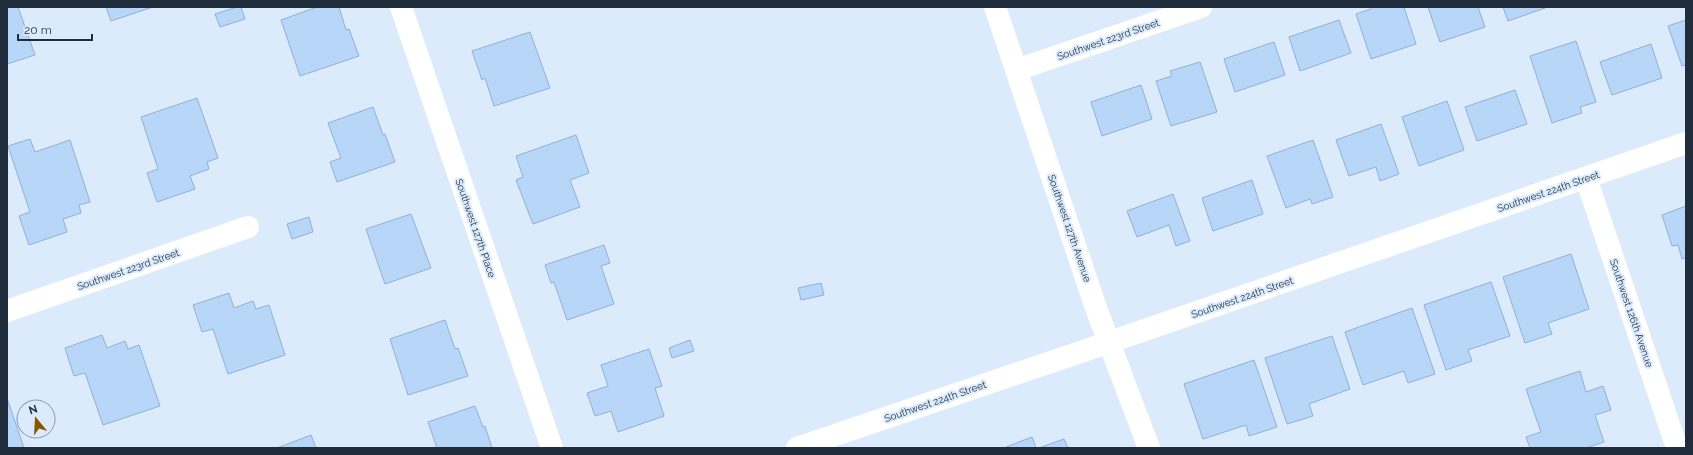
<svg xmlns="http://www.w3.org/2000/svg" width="1693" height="455" viewBox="0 0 1693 455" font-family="Raleway,sans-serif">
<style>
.building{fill:#b8d7f8;stroke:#8eb1d7}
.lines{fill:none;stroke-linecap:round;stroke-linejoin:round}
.minor{stroke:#fff;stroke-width:22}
.labels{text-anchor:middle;stroke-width:4;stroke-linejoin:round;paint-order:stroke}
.street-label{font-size:10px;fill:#1f2d3c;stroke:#dcebfb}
</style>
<rect width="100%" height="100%" fill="#dcebfb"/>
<!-- building -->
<path class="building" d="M7 7H18L35 55 7 64Z
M106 7H153L111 21Z
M237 7H241L245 19 220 27 215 14Z
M317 7H339L346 30 349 29 359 56 300 76 281 20Z
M1371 7H1404L1416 44 1371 59 1356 14 1371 9Z
M1428 7H1478L1485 27 1440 42Z
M1503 7H1548L1508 21Z
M1339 20 1351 53 1300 71 1289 37Z
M1686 20V65L1682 66 1668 26Z
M530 32 550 88 494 106 485 78 482 80 472 51Z
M1576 41 1596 102 1580 107 1582 113 1552 123 1530 56Z
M1274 42 1285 75 1235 92 1224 59Z
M1651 44 1662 78 1612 95 1600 62Z
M1200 62 1217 112 1171 126 1156 81 1172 76 1170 71Z
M1141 85 1152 119 1102 136 1091 102Z
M1515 90 1527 124 1477 141 1465 107Z
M197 98 218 158 207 162 209 169 190 176 195 189 157 202 147 173 158 169 141 117Z
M1447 101 1464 150 1419 166 1402 117Z
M373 107 383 135 385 134 395 162 337 182 330 162 341 158 328 123Z
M1381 124 1399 174 1380 181 1376 167 1349 176 1336 140Z
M576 135 589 173 570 180 580 207 533 224 516 180 523 177 516 156Z
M30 139 35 152 70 140 90 202 79 205 81 213 63 219 67 232 29 245 19 216 30 212 8 146Z
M1313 140 1333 197 1312 204 1310 199 1286 208 1267 156Z
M1252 180 1263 214 1213 231 1202 198Z
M1173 194 1190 241 1176 246 1169 225 1137 237 1127 211Z
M1686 206V258L1682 259 1678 245 1672 246 1662 215Z
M411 214 431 268 385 284 366 229Z
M309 217 313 232 292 239 287 224Z
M604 245 610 263 601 266 614 304 567 320 554 282 551 283 545 265Z
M1571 254 1589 309 1548 323 1552 334 1525 343 1503 277Z
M1491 282 1510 336 1468 350 1472 361 1446 370 1424 305Z
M821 283 824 295 801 300 798 288Z
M229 293 234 308 253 301 256 309 269 305 285 355 228 374 213 329 202 332 193 305Z
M1412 308 1435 374 1408 383 1404 371 1363 385 1345 332Z
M445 320 455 349 458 348 468 376 408 395 390 339Z
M102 335 107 348 125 341 128 349 139 345 160 406 103 425 85 373 74 376 65 348Z
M1332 336 1350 389 1309 404 1313 416 1287 424 1265 358Z
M690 340 694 351 672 358 669 348Z
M649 349 662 386 655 388 664 416 618 432 611 411 595 416 587 393 608 386 601 365Z
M1254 360 1277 427 1249 436 1246 425 1203 439 1184 384Z
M1580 371 1586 392 1603 386 1611 410 1595 415 1604 442 1586 448H1530L1526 437 1541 432 1526 389Z
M7 398 24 448H7Z
M475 406 483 427 485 426 492 448H437L428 422Z
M311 435 316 448H277Z
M1032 437 1036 448H1006V447Z
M1064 439 1068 448H1039Z"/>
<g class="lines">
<!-- minor -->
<path class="minor" d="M401 7 552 448
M995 7 1096 308 1149 448
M1016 70 1201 7
M1586 178 1677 448
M7 311 248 227
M797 448 1110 342 1686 143"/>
</g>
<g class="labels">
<!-- street labels -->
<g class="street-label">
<text transform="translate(1108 39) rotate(-19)" y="4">Southwest 223rd Street</text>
<text transform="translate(1548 191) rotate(-19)" y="4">Southwest 224th Street</text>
<text transform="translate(476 228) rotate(71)" y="4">Southwest 127th Place</text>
<text transform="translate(1070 228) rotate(71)" y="4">Southwest 127th Avenue</text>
<text transform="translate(128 269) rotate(-19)" y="4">Southwest 223rd Street</text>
<text transform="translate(1242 297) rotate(-19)" y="4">Southwest 224th Street</text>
<text transform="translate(1632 313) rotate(71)" y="4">Southwest 126th Avenue</text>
<text transform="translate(935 401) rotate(-19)" y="4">Southwest 224th Street</text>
</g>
</g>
<!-- border -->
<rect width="1693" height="455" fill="none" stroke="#1f2d3c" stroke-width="16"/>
<!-- north arrow -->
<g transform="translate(36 419) rotate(342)"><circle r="19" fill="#dcebfb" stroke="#909faf"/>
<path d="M0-3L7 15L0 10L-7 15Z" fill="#895600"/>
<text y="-6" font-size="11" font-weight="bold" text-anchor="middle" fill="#1f2d3c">N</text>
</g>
<!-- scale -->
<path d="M18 34v6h74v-6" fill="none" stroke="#1f2d3c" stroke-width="2"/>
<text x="24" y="34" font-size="12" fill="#1f2d3c" stroke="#dcebfb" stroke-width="3" paint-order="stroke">20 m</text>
</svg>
